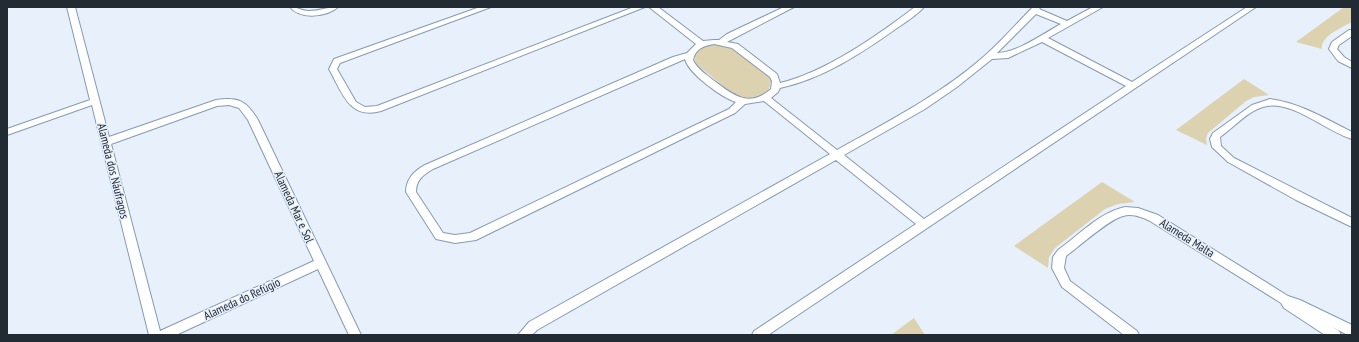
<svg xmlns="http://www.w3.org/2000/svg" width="1359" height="342" viewBox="0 0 1359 342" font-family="'PT Sans Narrow',sans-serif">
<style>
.green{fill:#dcd2af}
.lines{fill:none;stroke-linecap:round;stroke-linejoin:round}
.minor-casing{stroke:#859ab2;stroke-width:2}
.minor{fill:#fff;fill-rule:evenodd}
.labels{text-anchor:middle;stroke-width:3;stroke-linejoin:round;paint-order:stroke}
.street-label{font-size:12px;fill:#222a34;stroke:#e7f0fb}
</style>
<rect width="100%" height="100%" fill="#e7f0fb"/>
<!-- green -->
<path class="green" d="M1344 7H1352V22C1343 27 1320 36 1322 49L1296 42Z
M715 45C737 46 753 64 769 77L771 81 769 89C749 111 726 89 710 75 705 71 696 66 695 60 693 49 707 46 715 45Z
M1244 79 1269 95 1254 97 1246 101 1208 133 1206 139 1207 145 1176 130Z
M1102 182 1135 202 1118 204 1105 209 1055 248 1049 257 1048 268 1014 246Z
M914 318 925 335H891Z"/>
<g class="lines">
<defs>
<path id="minor" d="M67 7H75L109 137 216 100C238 97 246 100 258 120L361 335H349L318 269 176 335H149L92 105 7 135V129L90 100ZM229 105 239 108 248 120 314 261 160 331 111 144 217 106Z
M290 7C297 7 302 11 309 11 319 11 328 7 338 7 327 17 300 20 290 7Z
M480 7H491L340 63 337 69 356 102 365 107 377 106 634 7H645L381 111C349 120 342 92 329 69L334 59Z
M649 7H658L703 41 714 40H719L727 34 784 7H794L727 42 738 44 777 74 780 83C826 72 878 35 915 7H924C917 15 906 22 897 28 862 53 822 79 780 88L778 92 771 98 837 150C887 122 938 96 981 59 1000 43 1016 24 1033 7H1041L1039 9 1067 21 1093 7H1103L1048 38 1132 82 1247 7H1256L768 335H752L754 331 916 224 836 160 537 330 532 335H518L529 322 830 154 764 101 745 104 735 113 476 240 455 243 436 239 406 192C406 179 414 171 425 165L673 57 687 53 696 44ZM1036 14 1061 24C1044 33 1017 53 997 53ZM1042 42 1126 86 924 219 844 155 925 109 957 87 992 59 1008 58ZM714 44 732 48 770 77 772 81 771 89C748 109 732 94 713 80 706 74 697 69 693 60 695 49 703 46 714 44ZM685 59C688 73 722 98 736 102L729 109 470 233 455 235 443 233 416 192C416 180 423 175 433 169Z
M1349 30H1352V36L1339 45 1337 49 1344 57 1352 62V68L1338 61 1329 49 1332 42Z
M1270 99C1300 103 1326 119 1352 132V139C1327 132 1290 98 1263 107 1248 111 1234 127 1220 137L1221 146 1234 158 1352 218V227L1296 200 1228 162 1212 147 1210 139 1213 133 1252 105Z
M1125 207 1138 208 1158 215 1288 296 1300 300 1352 325V335H1348L1332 327 1339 331 1341 335H1325L1284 308 1281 303 1150 221C1142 217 1132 213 1123 216 1108 220 1080 246 1066 256L1064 268 1070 281 1137 331 1139 335H1124L1062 287 1052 268 1053 257 1058 250C1078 236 1100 212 1125 207Z"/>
</defs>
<!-- minor casing -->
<use href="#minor" class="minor-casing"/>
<!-- minor -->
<use href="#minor" class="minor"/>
</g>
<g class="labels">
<!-- street labels -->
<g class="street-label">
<text transform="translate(113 171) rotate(76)" y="4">Alameda dos Náufragos</text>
<text transform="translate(294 207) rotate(65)" y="4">Alameda Mar e Sol</text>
<text transform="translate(1187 238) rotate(32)" y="4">Alameda Malta</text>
<text transform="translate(242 299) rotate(-25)" y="4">Alameda do Refúgio</text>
</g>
</g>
<!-- border -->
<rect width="1359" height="342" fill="none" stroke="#222a34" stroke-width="16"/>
</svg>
